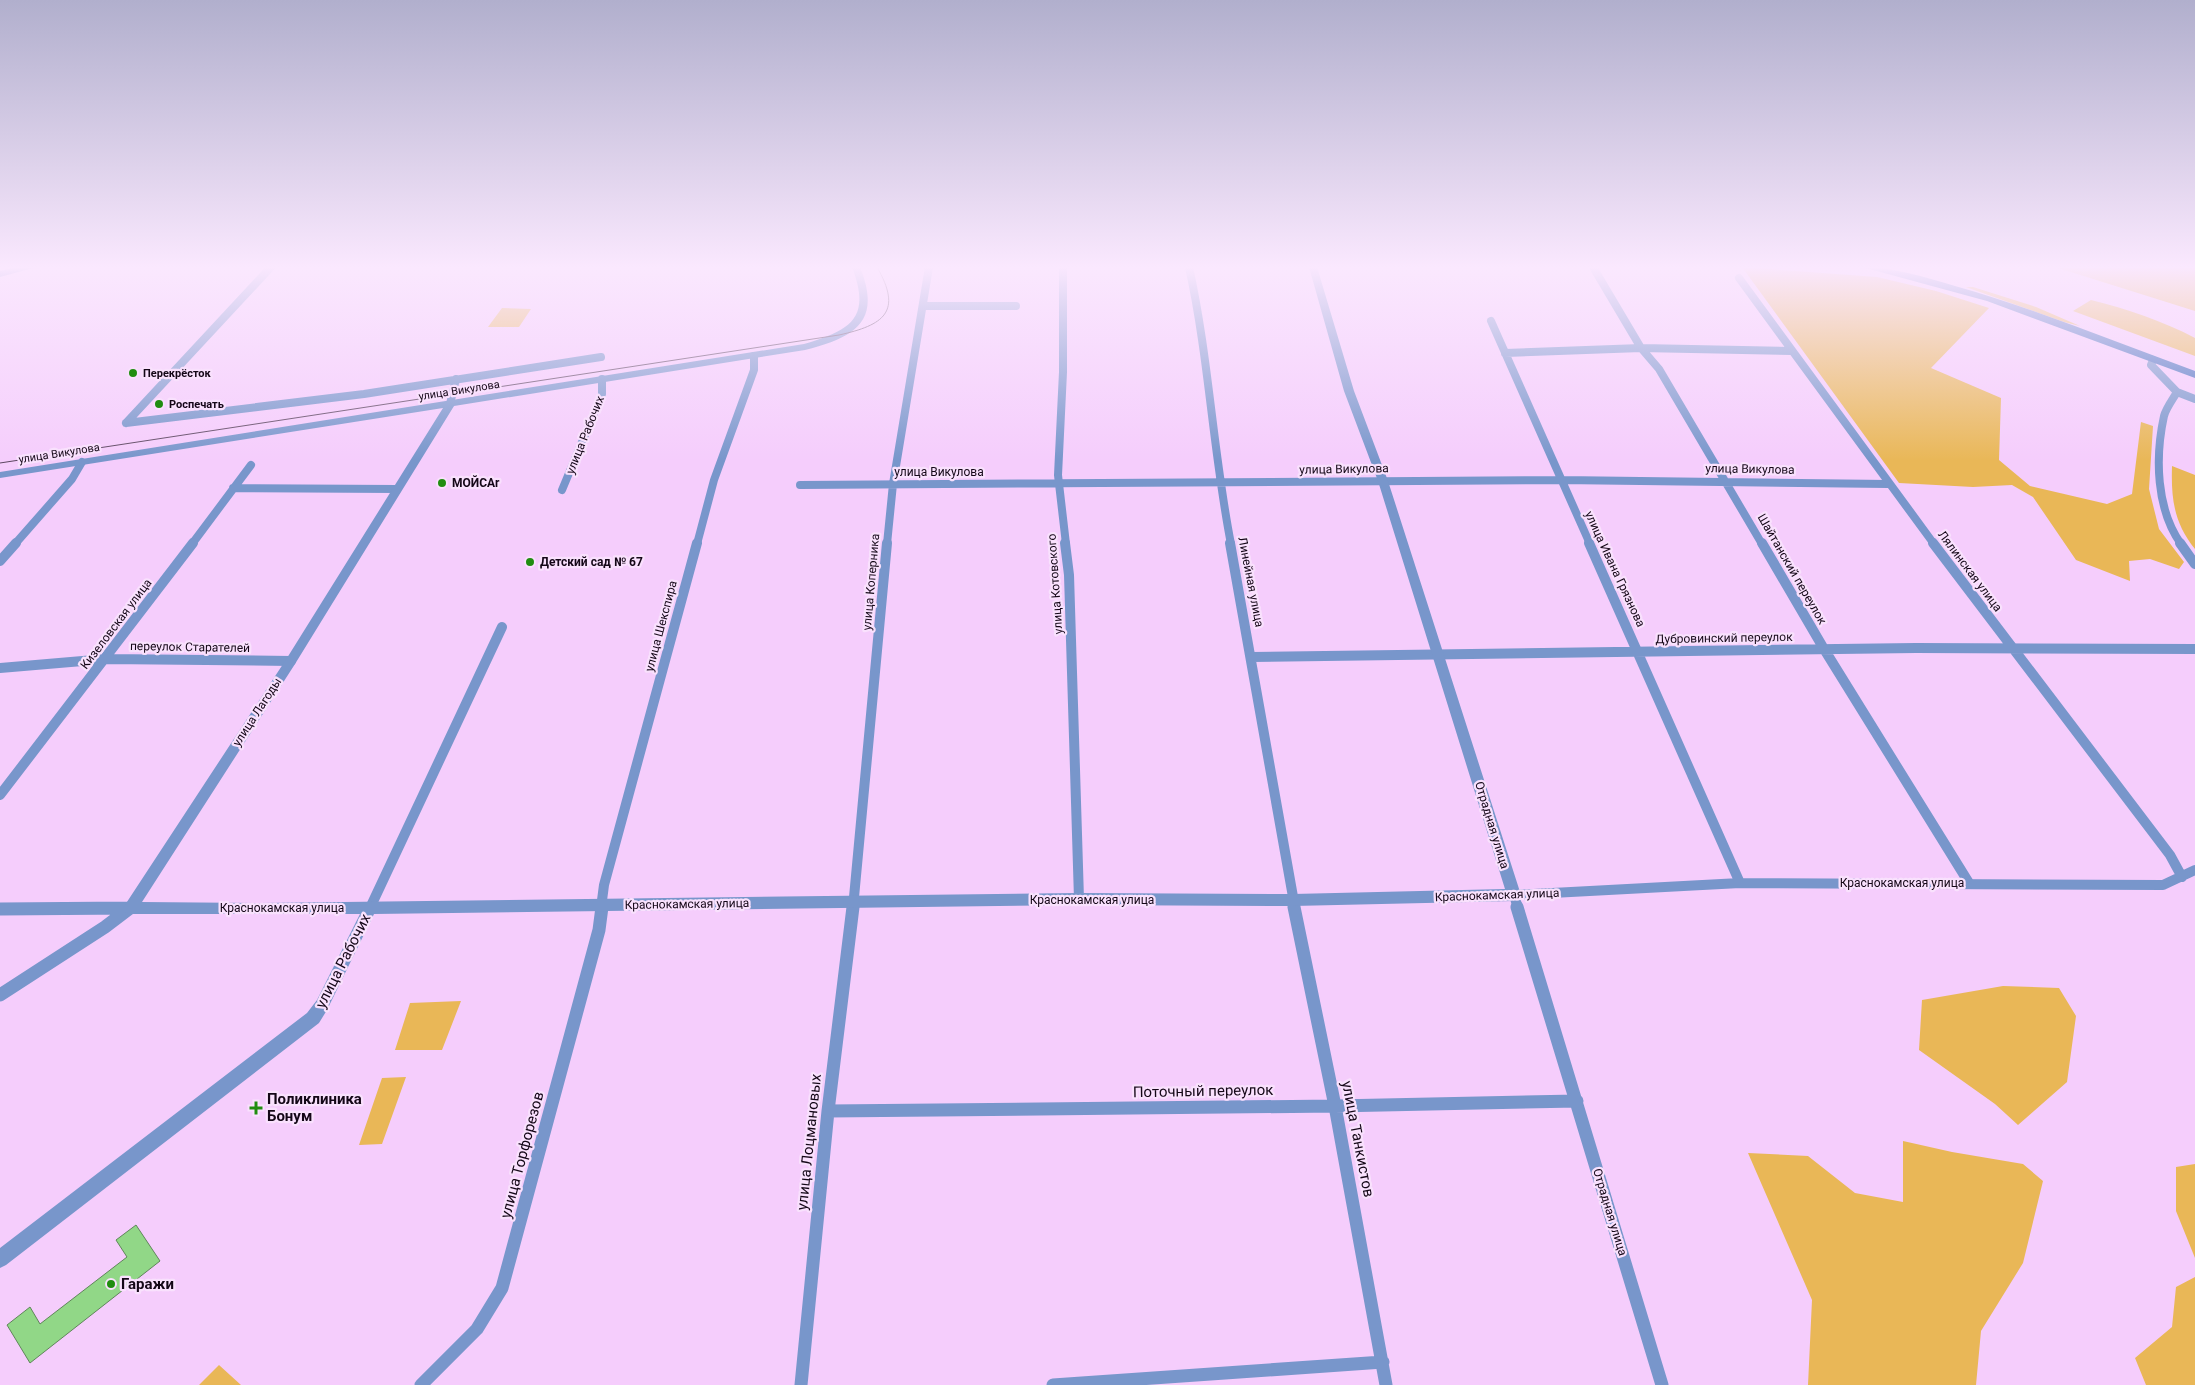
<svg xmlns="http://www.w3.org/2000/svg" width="2195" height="1385" viewBox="0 0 2195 1385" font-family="Roboto,sans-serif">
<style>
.green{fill:#e9b757}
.building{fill:#91d787;stroke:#5f855a}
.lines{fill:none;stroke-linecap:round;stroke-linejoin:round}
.minor-far2{stroke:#7896cb;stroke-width:8}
.minor-far1{stroke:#7896cb;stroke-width:10}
.minor{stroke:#7896cb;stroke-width:13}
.tertiary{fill:#7896cb;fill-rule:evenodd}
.secondary{fill:#4771be;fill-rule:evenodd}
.tram{stroke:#5d4761;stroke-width:1}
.poi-dot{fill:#208d10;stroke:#f9e1fd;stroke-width:2}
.labels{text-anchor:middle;stroke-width:4.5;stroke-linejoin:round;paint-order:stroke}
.far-poi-label{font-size:11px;font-weight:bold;fill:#140717;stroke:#f9e1fd;text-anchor:start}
.far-street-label{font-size:11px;fill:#140717;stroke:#f9e1fd}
.street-label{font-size:12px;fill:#140717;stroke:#f9e1fd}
.poi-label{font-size:12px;font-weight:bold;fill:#140717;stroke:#f9e1fd;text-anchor:start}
.near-street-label{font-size:15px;fill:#140717;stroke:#f9e1fd}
.near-poi-label{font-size:15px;font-weight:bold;fill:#140717;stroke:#f9e1fd;text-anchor:start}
</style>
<rect width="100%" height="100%" fill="#f5cdfc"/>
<!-- green -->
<path class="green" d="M1742 267 1877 277 1936 291 1989 308 1931 368 2001 398 1999 460 2030 486 2107 504 2132 494 2141 422 2153 426 2149 489 2159 529 2184 562 2179 569 2150 559 2129 561 2130 581 2076 560 2033 497 2012 485 1973 487 1899 483Z
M2055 267H2195V311Z
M1966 287H1973L2036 307 2080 326 2064 322Z
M2091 300C2127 309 2163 321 2195 338V356L2073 311Z
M502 308 531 309 519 327H488Z
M2172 466 2195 475V549C2174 523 2171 499 2172 466Z
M2003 986 2059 988 2076 1016 2067 1082 2018 1125 1995 1104 1919 1050 1922 1000Z
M461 1001 442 1050H395L410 1003Z
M406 1077 382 1144 359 1145 382 1078Z
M1903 1141 1952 1152 2023 1164 2043 1181 2023 1263 1981 1331 1976 1385H1808L1812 1300 1748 1153 1808 1156 1855 1193 1903 1202Z
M2195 1164V1258L2176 1211V1167Z
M2195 1277V1385H2146L2135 1358 2172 1327 2176 1287Z
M219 1365 241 1385H199Z"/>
<!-- building -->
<path class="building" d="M136 1225 160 1261 30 1363 7 1325 30 1307 40 1324 127 1257 116 1240Z"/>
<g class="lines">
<!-- minor-far2 -->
<path class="minor-far2" d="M1063 267V372L1058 475 1066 544
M1189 267C1209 358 1213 453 1231 544
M1593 267 1641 348 1659 369 1762 544
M1739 278 1934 544
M924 306H1016
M1491 321 1590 544
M1505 353 1641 348 1792 351
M2153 360 2151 365 2177 392 2195 399
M2177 392C2173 399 2166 408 2164 416 2155 457 2156 509 2181 544
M450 404 456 379
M126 423 364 394 601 357
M126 423 271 267
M800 485 1561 480 1888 484
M233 488 397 489
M562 490 602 394V379
M15 544 72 479 82 462
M192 544 251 465
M697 544 714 480 754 370V356
M887 544 893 484 929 267"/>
<!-- minor-far1 -->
<path class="minor-far1" d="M1065 543 1069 575 1079 899
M1230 543 1295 908
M1589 543 1740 883
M1762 543 1824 649 1969 883
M1933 543 2170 855 2182 877
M2180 543 2195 564
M0 561 16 543
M1252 657 1916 648 2195 649
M0 668 106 659 291 661
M0 795 193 543
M370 908 502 627
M601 908 604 885 697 543
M853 908 887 543
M1518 908 1514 895 1740 883 2163 885 2195 870"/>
<!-- minor -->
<path class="minor" d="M1294 907 1335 1106 1386 1385
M1517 907 1662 1385
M0 909 130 908
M0 995 105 927 130 908
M828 1111 1335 1106 1577 1101
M421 1385 477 1329 502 1288 599 930 602 907
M801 1385 828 1111 853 907
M1053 1385 1383 1362"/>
<!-- tertiary -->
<path class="tertiary" d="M852 267H860C882 322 855 337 805 350L454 406 295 664 142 902 260 903 1079 893 1293 894 1505 889 1378 481 1344 391 1309 267H1317L1354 391 1388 481 1521 895 1519 899 1514 901 1293 906 1079 905 374 914 327 1010 319 1023 6 1265 0 1268V1248L307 1013 317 1000 360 914H130L125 912 123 908 287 658 443 408 0 478V472L804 344C850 330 872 319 852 267Z"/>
<!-- secondary -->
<path class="secondary" d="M18 267H37L0 277V271Z
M1862 267C1894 267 1924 277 1955 286 2036 309 2115 342 2195 371V378L1987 301Z"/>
<!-- tram -->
<path class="tram" d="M0 463 839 335C884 325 903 312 877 267"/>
</g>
<!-- sky -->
<linearGradient id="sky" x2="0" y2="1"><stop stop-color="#b1afcd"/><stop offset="0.58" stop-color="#fae8fe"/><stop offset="1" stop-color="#fae8fe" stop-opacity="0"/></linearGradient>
<rect width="2195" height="461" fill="url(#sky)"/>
<!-- markers -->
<g class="poi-dot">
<circle cx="133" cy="373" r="5"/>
<circle cx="159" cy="404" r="5"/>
<circle cx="442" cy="483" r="5"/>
<circle cx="530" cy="562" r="5"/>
<path d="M253.5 1100.5h5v5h5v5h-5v5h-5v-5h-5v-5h5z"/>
<circle cx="111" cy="1284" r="5"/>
</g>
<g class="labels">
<!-- far-poi labels -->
<g class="far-poi-label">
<text x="143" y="377">Перекрёсток</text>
<text x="169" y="408">Роспечать</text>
</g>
<!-- far-street labels -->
<g class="far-street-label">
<text transform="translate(459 390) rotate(-9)" y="4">улица Викулова</text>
<text transform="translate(59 453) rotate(-9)" y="4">улица Викулова</text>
</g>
<!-- street labels -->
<g class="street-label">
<text transform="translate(585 435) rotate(-68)" y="4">улица Рабочих</text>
<text transform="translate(1344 469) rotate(-1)" y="4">улица Викулова</text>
<text transform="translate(1750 469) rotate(1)" y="4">улица Викулова</text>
<text x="939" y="476">улица Викулова</text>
<text transform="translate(1615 569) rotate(65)" y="4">улица Ивана Грязнова</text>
<text transform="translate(1792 569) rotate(60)" y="4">Шайтанский переулок</text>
<text transform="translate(1970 571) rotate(53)" y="4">Лялинская улица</text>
<text transform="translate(871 582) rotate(-85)" y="4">улица Коперника</text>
<text transform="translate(1251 582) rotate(79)" y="4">Линейная улица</text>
<text transform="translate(1055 584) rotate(-94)" y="4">улица Котовского</text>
<text transform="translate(116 624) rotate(-53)" y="4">Кизеловская улица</text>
<text transform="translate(661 626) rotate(-75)" y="4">улица Шекспира</text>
<text transform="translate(1724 638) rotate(-1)" y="4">Дубровинский переулок</text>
<text transform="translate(190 647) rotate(1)" y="4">переулок Старателей</text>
<text transform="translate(257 712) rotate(-57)" y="4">улица Лагоды</text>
<text transform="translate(1492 825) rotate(73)" y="4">Отрадная улица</text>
<text x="1902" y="887">Краснокамская улица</text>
<text transform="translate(1497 895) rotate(-2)" y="4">Краснокамская улица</text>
<text x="1092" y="904">Краснокамская улица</text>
<text transform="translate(687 904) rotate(-1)" y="4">Краснокамская улица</text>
<text x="282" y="912">Краснокамская улица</text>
<text transform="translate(1610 1212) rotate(73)" y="4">Отрадная улица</text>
</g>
<!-- poi labels -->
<g class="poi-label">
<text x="452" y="487">МОЙCAr</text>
<text x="540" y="566">Детский сад № 67</text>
</g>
<!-- near-street labels -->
<g class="near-street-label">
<text transform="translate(343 961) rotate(-63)" y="5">улица Рабочих</text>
<text transform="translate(1203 1091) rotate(-1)" y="5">Поточный переулок</text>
<text transform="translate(1358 1139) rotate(79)" y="5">улица Танкистов</text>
<text transform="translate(809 1142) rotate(-84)" y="5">улица Лоцмановых</text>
<text transform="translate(522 1155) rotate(-75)" y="5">улица Торфорезов</text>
</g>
<!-- near-poi labels -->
<g class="near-poi-label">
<text x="267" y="1104">Поликлиника<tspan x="267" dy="17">Бонум</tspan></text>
<text x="121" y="1289">Гаражи</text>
</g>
</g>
</svg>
